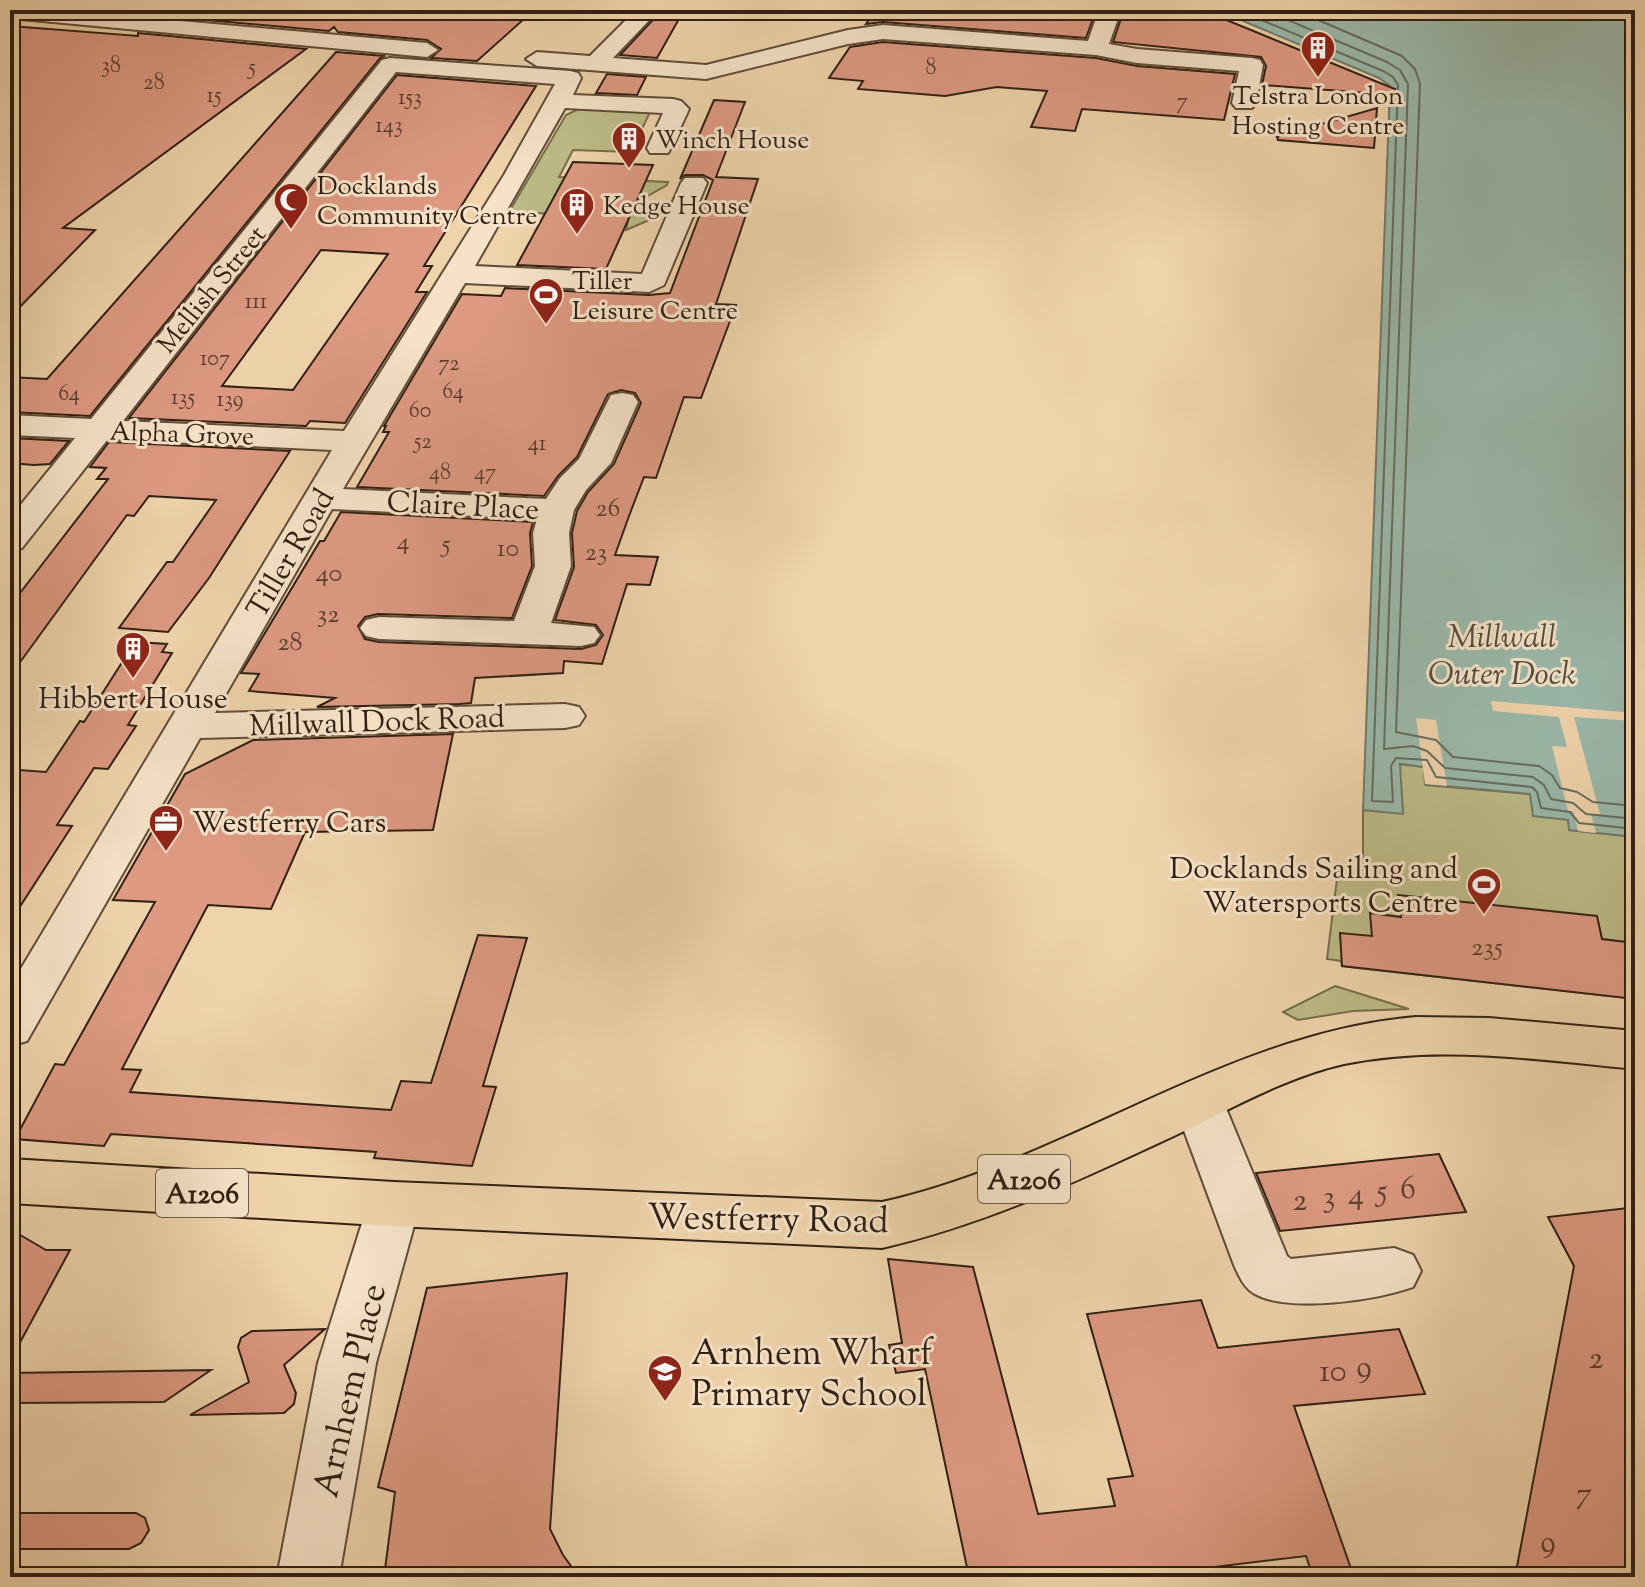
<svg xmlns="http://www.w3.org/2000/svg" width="1645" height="1587" viewBox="0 0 1645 1587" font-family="'Sorts Mill Goudy',serif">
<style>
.green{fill:#bcbb87;stroke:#766d4c;stroke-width:2}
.water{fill:#9ab8aa;stroke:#707b6d;stroke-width:2}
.pier{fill:#efd3ab}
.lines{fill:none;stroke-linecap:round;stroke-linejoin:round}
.shore{stroke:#656c5e;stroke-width:2}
.building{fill:#dd9982;stroke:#301f12;stroke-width:2;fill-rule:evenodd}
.street-casing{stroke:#604c38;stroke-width:4}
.primary-casing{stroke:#301f12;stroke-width:4}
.street{fill:#f5e2c8;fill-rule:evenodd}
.primary{fill:#efd3ab;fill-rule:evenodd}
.labels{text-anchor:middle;stroke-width:6;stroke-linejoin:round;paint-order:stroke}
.far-number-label{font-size:22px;fill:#5b3e2e}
.far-poi-label{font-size:26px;fill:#301f12;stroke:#f5e2c8;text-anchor:start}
.far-street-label{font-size:26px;fill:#301f12;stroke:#f5e2c8}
.number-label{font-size:26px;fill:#5b3e2e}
.shield{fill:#f5e2c8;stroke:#6b5a49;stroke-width:2}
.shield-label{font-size:28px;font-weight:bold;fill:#301f12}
.street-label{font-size:30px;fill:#301f12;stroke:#f5e2c8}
.poi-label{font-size:30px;fill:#301f12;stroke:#f5e2c8}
.water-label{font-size:32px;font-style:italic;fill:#504d40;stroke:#f5e2c8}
.near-number-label{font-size:32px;fill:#5b3e2e}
.near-street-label{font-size:36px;fill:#301f12;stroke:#f5e2c8}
.near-poi-label{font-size:36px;fill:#301f12;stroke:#f5e2c8;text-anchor:start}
</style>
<rect width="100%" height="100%" fill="#efd3ab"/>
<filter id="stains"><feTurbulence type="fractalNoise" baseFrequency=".0025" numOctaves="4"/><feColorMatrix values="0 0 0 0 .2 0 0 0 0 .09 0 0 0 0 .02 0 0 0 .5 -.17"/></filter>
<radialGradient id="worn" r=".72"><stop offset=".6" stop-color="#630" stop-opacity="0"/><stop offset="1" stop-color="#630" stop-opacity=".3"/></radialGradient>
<!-- green -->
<path class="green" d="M583 107 651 110 642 129 630 128 626 135 637 138 630 152 573 150 559 177 668 182 667 185 630 206 654 218 626 230 629 217 509 212 566 115Z
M1399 764 1424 767 1426 785 1530 794 1568 820 1570 830 1635 837V999L1342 966 1341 961 1327 959 1338 871 1363 873V810L1403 813Z
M1335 986 1409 1009 1353 1011 1298 1020 1283 1012Z"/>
<!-- water -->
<path class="water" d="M1217 10H1635V837L1569 830 1568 820 1533 816 1530 794 1425 784 1424 767 1400 764 1403 814 1363 810 1390 86 1379 78Z"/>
<!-- pier -->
<path class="pier" d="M1491 701 1635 713V721L1574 717 1600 814H1591L1596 833 1578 831 1573 811H1568L1552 746 1567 747 1559 717 1493 711Z
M1416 718 1436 720 1447 786 1425 784Z"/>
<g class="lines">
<!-- shore -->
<path class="shore" d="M1238 10 1383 71 1393 77 1398 85 1372 801 1393 802 1391 766 1396 758 1427 760 1436 777 1532 787 1537 792 1541 808 1570 812 1579 823 1635 829
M1264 10 1387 62 1400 70 1408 84 1384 749 1413 746 1427 751 1445 768 1533 777 1544 785 1551 799 1573 803 1586 814 1635 819
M1295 10 1402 56 1415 69 1420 84 1396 732 1436 740 1453 757 1539 766 1552 775 1560 788 1577 792 1593 802 1635 806"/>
</g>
<!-- building -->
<path class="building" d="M140 10H534L477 61 431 58 441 49 427 40 338 32 334 27 329 31 140 14Z
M662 10H684L657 58 620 55Z
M876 10H1096L1086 38 883 22 866 24Z
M1124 10 1207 12 1395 89 1393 95 1262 85 1266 66 1261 57 1113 42Z
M10 26 138 36V33L306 49 63 228 95 230 10 317Z
M883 42 1096 58 1137 66 1235 74 1224 120 1082 109 1075 131 1031 127 1047 91 997 87 945 96 858 89 863 81 829 78 850 47Z
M336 52 385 56 380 58 90 416 10 412V377L47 379Z
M607 74 646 77 637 95 596 93Z
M397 75 536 86 424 266H432L416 292H427L345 423 310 421 306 426 129 418ZM321 250 388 254 293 390 222 386Z
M714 100 745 102 716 177 758 179 716 304 736 305 701 398 684 397 656 478 644 477 629 516 615 555 658 557 650 585 627 584 602 664 564 661 563 673 475 678 471 703 460 704 317 707 335 698 249 691 259 674 241 673 320 541H324L341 512 533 522 530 533 532 566 512 618 378 614 365 617 358 626 365 639 379 642 581 649 596 645 603 635 596 625 555 620 574 567 572 533 577 511 588 492 614 464 641 403 635 393 621 390 608 394 577 457 558 476 544 496 357 487 389 432H383L386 426H384L462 294 501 296 505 288 649 295 670 293 713 180 703 175H685L680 179Z
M1377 108 1374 148 1278 140 1277 137Z
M573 162 653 165 606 269 517 265Z
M10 438 69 441 50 464 34 465 10 463Z
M109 442 290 451 209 578 168 632 119 628 167 562H173L216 500 149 496 134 516 127 515 10 676V606L108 479H97L106 468 90 467Z
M135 642 167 644 162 652 172 653 128 725 136 726 108 769 94 768 57 825 72 826 10 922V782L19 770 46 772 80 721 84 722Z
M453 734 433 830 305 832 271 909 208 905 122 1069 141 1070 130 1092 391 1110 401 1081 431 1083 478 935 527 938 483 1086 496 1087 472 1166 374 1158 376 1152 111 1134 104 1146 15 1139 55 1064 64 1065 155 902 113 900 185 774 253 740Z
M1398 895 1597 916 1602 939 1635 943V999L1342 966 1340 933 1372 936 1370 913 1401 917Z
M1439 1154 1466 1212 1280 1231 1256 1173Z
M1628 1208 1635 1221V1493L1624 1577H1515L1574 1266 1548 1217Z
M10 1229 46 1250H70L10 1361Z
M888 1259 973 1267 1038 1514 1115 1506 1108 1479 1133 1476 1087 1314 1201 1300 1218 1348 1399 1329 1425 1394 1294 1406 1354 1577H1313L1306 1556 1197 1569 1199 1577H969L925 1369 896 1373 889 1345 902 1343Z
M567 1273 550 1529 563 1555 579 1577H384L395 1492 378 1487 427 1288Z
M325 1329 284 1365 296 1393 294 1404 284 1413 190 1415 249 1382 238 1347 241 1338 252 1331Z
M211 1370 164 1402 10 1403V1373Z
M10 1513H136L145 1518 149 1530 141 1543 129 1549H10Z"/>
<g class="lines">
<defs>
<path id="street" d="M10 10H58L427 43 438 50 427 57 10 18Z
M636 10H659L613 58 706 65 848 30 883 25 1088 41 1099 10H1121L1109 44 1137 49 1252 58 1260 60 1263 65 1256 103 1252 108H1236L1232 103 1239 71 1137 63 1096 55 883 39 848 44 706 79 537 66 526 59 537 52 590 56Z
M390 58 570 71 578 73 581 78 573 95 673 99 681 101 689 109 671 148 668 153H650L647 148 663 113 565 108 475 266 642 274 681 183 685 178H703L707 183 664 285 649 292 465 283 343 489 546 499 560 478 579 459 611 395 622 393 633 395 638 402 611 463 586 490 574 510 569 533 571 566 551 623 594 627 600 635 594 643 581 646 379 639 366 636 360 628 366 620 379 617 514 621 535 566 533 533 537 519 332 509 215 713 565 704 579 707 585 716 579 725 565 728 200 738 27 1041 10 1046V987L332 450 108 439 22 548 10 552V518L75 438 10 435V415L91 419 382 60ZM396 72 555 84 504 175 344 431 123 421Z
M1198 1082 1216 1087 1223 1101 1287 1256 1291 1259 1394 1248 1413 1255 1421 1271 1413 1287C1378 1300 1289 1313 1255 1294 1244 1288 1239 1276 1234 1265L1173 1101 1180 1087Z
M394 1183 413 1189 420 1204 376 1363 339 1577H277L318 1363 368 1204 375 1189Z"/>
<path id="primary" d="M1416 1017 1489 1018 1635 1031V1069C1539 1060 1440 1044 1344 1064 1289 1076 1228 1110 1176 1135 1080 1180 986 1224 882 1248L394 1226 10 1203V1159L394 1182 882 1202C1068 1161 1226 1033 1416 1017Z"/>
</defs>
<!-- street casing -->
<use href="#street" class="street-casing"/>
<!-- primary casing -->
<use href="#primary" class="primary-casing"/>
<!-- street -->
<use href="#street" class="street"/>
<!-- primary -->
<use href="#primary" class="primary"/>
</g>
<!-- icons -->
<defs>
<symbol id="building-pin" viewBox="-11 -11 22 30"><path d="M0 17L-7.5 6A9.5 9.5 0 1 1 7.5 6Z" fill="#8f2418" stroke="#f5e2c8"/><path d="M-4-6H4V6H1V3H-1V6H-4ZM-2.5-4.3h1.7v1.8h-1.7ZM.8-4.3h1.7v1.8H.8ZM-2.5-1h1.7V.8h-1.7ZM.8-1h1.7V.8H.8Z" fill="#fff"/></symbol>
<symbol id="mosque-pin" viewBox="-11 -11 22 30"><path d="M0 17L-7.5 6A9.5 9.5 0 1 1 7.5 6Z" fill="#8f2418" stroke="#f5e2c8"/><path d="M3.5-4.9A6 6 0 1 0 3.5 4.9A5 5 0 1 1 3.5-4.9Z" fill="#fff"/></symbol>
<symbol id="stadium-pin" viewBox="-11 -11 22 30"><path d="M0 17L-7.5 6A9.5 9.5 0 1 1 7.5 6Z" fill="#8f2418" stroke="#f5e2c8"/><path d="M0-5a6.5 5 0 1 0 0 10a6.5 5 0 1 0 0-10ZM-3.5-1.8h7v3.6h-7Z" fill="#fff"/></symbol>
<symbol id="office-pin" viewBox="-11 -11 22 30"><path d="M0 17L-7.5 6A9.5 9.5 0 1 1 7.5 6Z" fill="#8f2418" stroke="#f5e2c8"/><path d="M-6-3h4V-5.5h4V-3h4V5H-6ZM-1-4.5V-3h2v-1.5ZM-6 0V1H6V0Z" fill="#fff"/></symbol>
<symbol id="school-pin" viewBox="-11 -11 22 30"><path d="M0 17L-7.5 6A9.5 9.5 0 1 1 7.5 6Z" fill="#8f2418" stroke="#f5e2c8"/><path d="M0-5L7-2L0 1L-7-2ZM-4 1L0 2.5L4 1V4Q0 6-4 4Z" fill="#fff"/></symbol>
</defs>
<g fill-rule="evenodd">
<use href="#building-pin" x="1298" y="28" width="40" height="54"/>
<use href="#building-pin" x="609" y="119" width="40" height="54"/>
<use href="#mosque-pin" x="271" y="180" width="40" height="54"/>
<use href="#building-pin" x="557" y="185" width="40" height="54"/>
<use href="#stadium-pin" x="526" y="275" width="40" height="54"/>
<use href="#building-pin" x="113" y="629" width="40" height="54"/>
<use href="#office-pin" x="146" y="802" width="40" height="54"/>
<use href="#stadium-pin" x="1464" y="865" width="40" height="54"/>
<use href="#school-pin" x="645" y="1352" width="40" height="54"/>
</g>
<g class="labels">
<!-- far-number labels -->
<g class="far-number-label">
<text x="111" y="72">38</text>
<text x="252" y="74">5</text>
<text x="931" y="74">8</text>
<text x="154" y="89">28</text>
<text x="214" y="102">15</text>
<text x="410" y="104">153</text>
<text x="1182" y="108">7</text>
<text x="389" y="132">143</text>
<text x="256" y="308">111</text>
<text x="215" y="365">107</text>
<text x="449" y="370">72</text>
<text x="453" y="398">64</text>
<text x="69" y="400">64</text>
<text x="183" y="404">135</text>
<text x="230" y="406">139</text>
<text x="420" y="417">60</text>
<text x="423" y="448">52</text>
<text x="537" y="450">41</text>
<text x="440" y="479">48</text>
<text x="485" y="479">47</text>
</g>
<!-- far-poi labels -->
<g class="far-poi-label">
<text x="1318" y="104" text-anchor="middle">Telstra London<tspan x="1318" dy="30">Hosting Centre</tspan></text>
<text x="655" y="148">Winch House</text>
<text x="317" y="194">Docklands<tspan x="317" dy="30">Community Centre</tspan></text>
<text x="603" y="214">Kedge House</text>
<text x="572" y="289">Tiller<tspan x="572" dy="30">Leisure Centre</tspan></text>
</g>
<!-- far-street labels -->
<g class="far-street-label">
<text transform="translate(211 289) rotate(-51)" y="9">Mellish Street</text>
<text transform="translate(182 433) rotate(2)" y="9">Alpha Grove</text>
</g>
<!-- number labels -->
<g class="number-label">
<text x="608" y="516">26</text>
<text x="403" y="549">4</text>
<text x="446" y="552">5</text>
<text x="508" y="556">10</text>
<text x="596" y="560">23</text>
<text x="329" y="581">40</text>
<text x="328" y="622">32</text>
<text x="290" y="650">28</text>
<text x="1487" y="955">235</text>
</g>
<!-- shield labels -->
<g class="shield">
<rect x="978" y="1155" width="92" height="48" rx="6"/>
<rect x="156" y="1169" width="92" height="48" rx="6"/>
</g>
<g class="shield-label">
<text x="1024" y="1189">A1206</text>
<text x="202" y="1203">A1206</text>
</g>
<!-- street labels -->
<g class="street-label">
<text transform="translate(463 505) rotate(3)" y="10">Claire Place</text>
<text transform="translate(290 553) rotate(-60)" y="10">Tiller Road</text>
<text transform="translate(377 721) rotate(-2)" y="10">Millwall Dock Road</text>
</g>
<!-- poi labels -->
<g class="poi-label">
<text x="133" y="708">Hibbert House</text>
<text x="192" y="832" text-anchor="start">Westferry Cars</text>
<text x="1458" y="878" text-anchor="end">Docklands Sailing and<tspan x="1458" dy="34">Watersports Centre</tspan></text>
</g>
<!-- water labels -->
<g class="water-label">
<text x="1502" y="647">Millwall<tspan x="1502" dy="37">Outer Dock</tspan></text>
</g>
<!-- near-number labels -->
<g class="near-number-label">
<text x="1408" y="1198">6</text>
<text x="1382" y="1201">5</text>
<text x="1356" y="1204">4</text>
<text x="1329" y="1207">3</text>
<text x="1300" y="1210">2</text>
<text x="1596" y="1368">2</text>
<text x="1364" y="1377">9</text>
<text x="1333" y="1381">10</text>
<text x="1584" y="1503">7</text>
<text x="1548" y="1552">9</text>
</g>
<!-- near-street labels -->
<g class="near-street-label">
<text transform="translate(768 1217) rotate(1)" y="13">Westferry Road</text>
<text transform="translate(348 1390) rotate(-77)" y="13">Arnhem Place</text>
</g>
<!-- near-poi labels -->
<g class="near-poi-label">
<text x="691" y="1364">Arnhem Wharf<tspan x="691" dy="41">Primary School</tspan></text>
</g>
</g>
<!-- margin -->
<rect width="1645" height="1587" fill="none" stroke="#efd3ab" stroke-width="40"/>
<rect x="12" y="12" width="1621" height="1563" fill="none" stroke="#301f12" stroke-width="4"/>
<rect x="20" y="20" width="1605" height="1547" fill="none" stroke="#301f12" stroke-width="2"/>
<rect width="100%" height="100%" filter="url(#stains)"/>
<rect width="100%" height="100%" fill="url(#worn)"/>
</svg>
